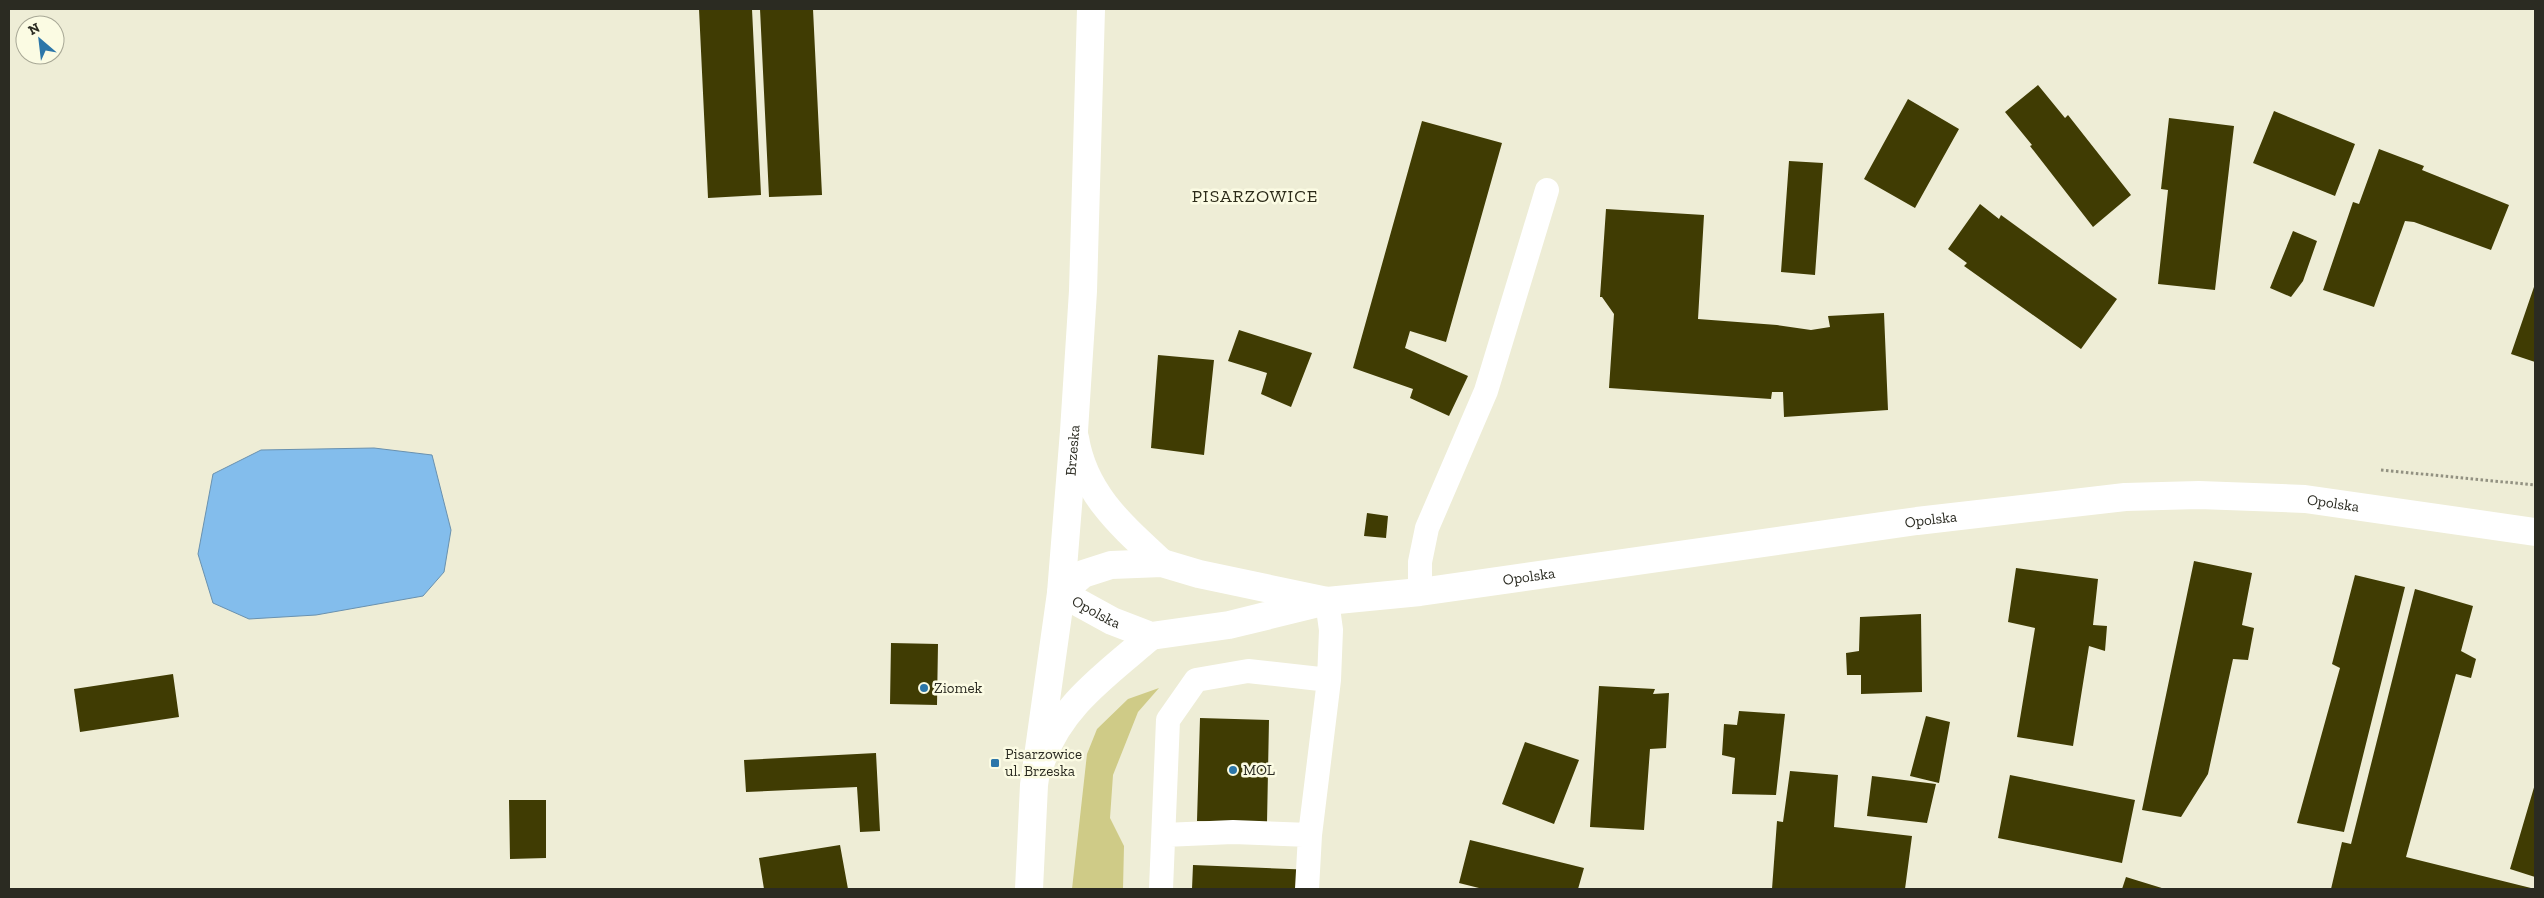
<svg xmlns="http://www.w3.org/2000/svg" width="2544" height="898" viewBox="0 0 2544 898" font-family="'Zilla Slab',serif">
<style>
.green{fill:#cfcb87}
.water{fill:#83bdec;stroke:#6991af}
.building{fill:#403c03}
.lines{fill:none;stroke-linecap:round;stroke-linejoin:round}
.path{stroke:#929181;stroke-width:3;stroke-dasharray:2.5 2.5;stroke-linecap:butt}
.service{stroke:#fff;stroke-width:24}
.secondary{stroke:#fff;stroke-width:28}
.primary{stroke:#fff;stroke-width:28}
.poi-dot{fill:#2c76a9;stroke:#fbfbe3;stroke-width:2}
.labels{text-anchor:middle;stroke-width:5;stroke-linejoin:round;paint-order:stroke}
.street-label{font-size:15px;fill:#2b2b22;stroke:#fbfbe3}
.poi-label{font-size:15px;fill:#2b2b22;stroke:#fbfbe3;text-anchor:start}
.quarter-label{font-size:18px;letter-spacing:1px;fill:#2c2b19;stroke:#fbfbe3}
</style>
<rect width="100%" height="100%" fill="#eeedd6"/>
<!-- green -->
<path class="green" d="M1159 688 1138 712 1113 775 1110 818 1124 846 1123 889H1072L1087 754 1097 729 1128 699Z"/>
<!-- water -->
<path class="water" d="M374 448 432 455 451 530 444 572 423 596 316 615 249 619 213 603 198 554 213 474 261 450Z"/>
<!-- building -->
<path class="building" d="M699 9H752L761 195 708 198Z
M760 9H813L822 195 769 197Z
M2038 85 2065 118 2068 115 2131 195 2093 227 2030 146 2032 145 2005 112Z
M1908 99 1959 129 1915 208 1864 179Z
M2274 111 2355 144 2335 196 2253 163Z
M2169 118 2234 126 2215 290 2158 284 2168 190 2161 189Z
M1422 121 1502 143 1446 342 1410 331 1405 348 1468 376 1449 416 1410 398 1413 389 1353 368Z
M2379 149 2424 166 2422 170 2509 205 2491 250 2414 222 2405 221 2374 307 2323 290 2353 202 2359 204Z
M1789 161 1823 163 1815 275 1781 272Z
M1980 204 1999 219 2001 215 2117 299 2081 349 1964 266 1967 263 1948 249Z
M1606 209 1704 215 1698 319 1777 325 1811 330 1830 327 1828 316 1884 313 1888 410 1784 417 1783 392H1772L1771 399 1609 388 1614 314 1602 297H1600Z
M2293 231 2317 241 2303 281 2291 297 2270 288Z
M2535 284V362L2511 354Z
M1239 330 1312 353 1291 407 1261 394 1267 373 1228 361Z
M1158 355 1214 360 1204 455 1151 448Z
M1367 513 1388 516 1386 538 1364 536Z
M2194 561 2252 573 2242 625 2254 628 2248 660 2233 659 2208 774 2181 817 2142 810Z
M2016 568 2098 579 2093 625 2107 626 2105 651 2089 646 2073 746 2017 737 2035 628 2008 622Z
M2355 575 2405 587 2344 832 2297 823 2340 668 2332 664Z
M2415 589 2473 606 2461 651 2476 659 2471 678 2456 674 2406 857 2535 889H2331L2342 842 2351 844Z
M1921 614 1922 692 1861 694V675H1847L1846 653 1859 651 1860 617Z
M891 643 938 644 937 705 890 704Z
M173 674 179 717 80 732 74 689Z
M1599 686 1655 689 1653 694 1669 693 1666 748 1650 749 1644 830 1590 827Z
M1739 711 1785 714 1776 795 1732 794 1735 758 1722 755 1724 724 1737 725Z
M1926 716 1950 722 1939 783 1910 776Z
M1200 718 1269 720 1267 823 1197 821Z
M1525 742 1579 760 1554 824 1502 804Z
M876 753 880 831 860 832 857 787 746 792 744 760Z
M1790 771 1838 775 1834 827 1912 836 1905 889H1772L1777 821 1783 822Z
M2010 775 2135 800 2122 863 1998 838Z
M1872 776 1936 784 1927 823 1867 816Z
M2535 784V877L2510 869Z
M509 800H546V858L510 859Z
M1470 840 1584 868 1578 889H1483L1459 883Z
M840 845 848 889H764L759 858Z
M1193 865 1315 870V889H1192Z
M2126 877 2165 889H2122Z"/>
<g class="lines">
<!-- path -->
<path class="path" d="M2381 470 2535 485"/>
<!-- service -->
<path class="service" d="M1420 592V562L1427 528 1486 391 1547 190
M1164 835 1233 832 1310 835 1329 680
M1161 889 1168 720 1196 680 1248 671 1329 680 1331 630 1327 601
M1307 889 1310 835"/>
<!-- secondary -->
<g class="secondary">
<path d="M1075 438C1084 494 1122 526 1162 563"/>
<path id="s1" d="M1327 601 1199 574 1162 563 1111 565 1083 574 1061 593 1112 621 1151 636 1229 625 1327 601 1420 592 1917 521 2125 497 2199 495 2305 499 2535 532"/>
<path d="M1040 765C1058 707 1107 674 1151 636"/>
</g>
<!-- primary -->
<path class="primary" id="s2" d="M1029 889 1034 785 1061 593 1074 431 1083 291 1091 9"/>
</g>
<!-- markers -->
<g class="poi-dot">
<circle cx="924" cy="688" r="5"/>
<rect x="990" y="758" width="10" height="10" rx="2.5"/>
<circle cx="1233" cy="770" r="5"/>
</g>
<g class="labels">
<!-- street labels -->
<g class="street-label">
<text dy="5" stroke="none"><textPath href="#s2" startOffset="441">Brzeska</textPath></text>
<text dy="5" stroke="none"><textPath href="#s1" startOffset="1572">Opolska</textPath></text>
<text dy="5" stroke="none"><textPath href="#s1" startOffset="1168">Opolska</textPath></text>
<text dy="5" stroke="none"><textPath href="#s1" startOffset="762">Opolska</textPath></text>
<text dy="5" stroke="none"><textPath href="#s1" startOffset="319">Opolska</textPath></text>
</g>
<!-- poi labels -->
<g class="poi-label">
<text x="934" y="693">Ziomek</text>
<text x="1005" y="759">Pisarzowice<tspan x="1005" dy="17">ul. Brzeska</tspan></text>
<text x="1243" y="775">MOL</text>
</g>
<!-- quarter labels -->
<g class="quarter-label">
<text x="1255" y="202">PISARZOWICE</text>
</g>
</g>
<!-- border -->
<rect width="2544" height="898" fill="none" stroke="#2b2b22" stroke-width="20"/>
<!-- north arrow -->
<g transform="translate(40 40) rotate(332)"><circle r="24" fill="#fbfbe3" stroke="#a8a896"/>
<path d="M0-4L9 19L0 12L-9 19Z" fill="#2c76a9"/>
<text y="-8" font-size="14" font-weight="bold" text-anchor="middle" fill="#2b2b22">N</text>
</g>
</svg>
